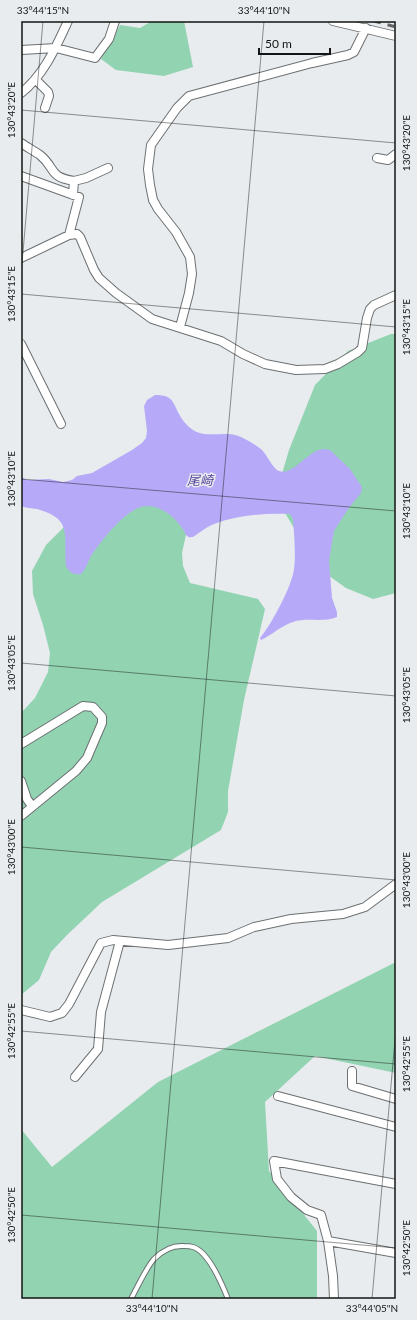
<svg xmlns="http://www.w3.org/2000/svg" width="417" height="1320" viewBox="0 0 417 1320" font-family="Lato,'Noto Sans JP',sans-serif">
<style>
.green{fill:#92d3b2}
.water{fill:#b6aaf8}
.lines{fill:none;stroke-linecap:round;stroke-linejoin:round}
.service-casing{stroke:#6c7072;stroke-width:6}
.minor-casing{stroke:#6c7072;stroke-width:10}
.service{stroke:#fff;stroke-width:4}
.minor{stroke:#fff;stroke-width:8}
.rail{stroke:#636567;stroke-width:3;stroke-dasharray:7 7;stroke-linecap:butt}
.ticks{fill:none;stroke:#131415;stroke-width:1;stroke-opacity:0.45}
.labels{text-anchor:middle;stroke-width:3;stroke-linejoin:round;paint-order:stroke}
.water-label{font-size:13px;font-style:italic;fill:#57429c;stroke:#e8ecee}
.neatline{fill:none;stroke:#131415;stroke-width:1.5}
.ticks-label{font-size:10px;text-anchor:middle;fill:#131415}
</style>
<rect width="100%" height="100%" fill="#e8ecee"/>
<!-- green -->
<path class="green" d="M152 21H184L193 67 164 76 116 70 101 59 120 25 140 28Z
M391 334H396V593L373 599 346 588 318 568 282 508 279 484 289 450 315 385 348 351Z
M117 486 192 507 182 553 183 566 190 583 258 599 265 609 244 700 228 791V812L221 830 102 902 67 935 51 952 39 980 21 995V713L35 698 48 672 50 653 43 625 33 594 32 571 46 545 75 516Z
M396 962V1073L315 1056 265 1102 269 1171 317 1231V1299H21V1129L52 1167 158 1082Z"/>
<!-- water -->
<path class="water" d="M155 395C159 395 165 395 169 398 174 401 176 409 179 414 182 420 187 426 193 430 207 439 226 430 241 437 247 440 256 445 262 450 267 455 273 469 279 471 295 477 311 443 330 450L350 469 362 487 361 493 348 509 334 531 329 561 332 598 337 612V617C323 623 307 617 293 622 282 625 272 635 261 640L260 638C271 625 292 586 294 569 296 554 294 535 293 519L290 514C265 513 238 515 214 524 206 527 199 533 193 537 189 537 190 538 187 536 185 534 184 530 182 528 175 517 161 506 147 506 128 506 103 539 93 553 88 560 87 568 81 574 73 575 69 572 66 566 63 536 74 519 37 509 31 508 26 508 21 506V477L27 480 49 479 63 482 72 480 77 476 92 473 132 450 142 443 146 438 147 431 144 406 147 400Z"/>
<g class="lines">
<defs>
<path id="service" d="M131 1299C137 1288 146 1268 154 1259 162 1251 172 1245 184 1246 186 1246 190 1246 193 1247 209 1252 222 1284 228 1299"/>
<path id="minor" d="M333 21 396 36
M21 50 56 48 95 58 109 39 115 21
M35 79 48 92 49 96 45 108
M21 93C44 75 56 47 68 21
M21 143C27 147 34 151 40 155 56 168 48 177 74 181L73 195
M377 158 388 160 396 154
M21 176 79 197 69 235
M74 181 86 178 108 168
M21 258 69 235 77 234 80 237 94 270 99 278 116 293 152 319 221 341 243 354 265 364 296 370 325 369 338 364 358 352 362 348 367 318 370 309 374 305 396 295
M180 327 189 293 192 274 190 257 176 232 158 209 153 200 150 185 148 169 151 145 177 108 189 96 312 63 348 55 354 52 366 28
M21 344 61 424
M21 744 83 706 93 707 102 717V723L87 758 76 771 21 816
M21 781 27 799 32 806
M21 1010 50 1017 62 1013 69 1004 101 943 113 940 168 945 228 938 254 927 291 919 343 914 365 907 396 884
M352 1071V1086L396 1099
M75 1077 98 1049 101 1012 120 941
M278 1096 396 1127
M396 1184 274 1161 277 1179 291 1197 307 1210 321 1215 328 1241 396 1253
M328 1241 333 1276 334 1299"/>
</defs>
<!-- service casing -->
<use href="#service" class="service-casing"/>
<!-- minor casing -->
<use href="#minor" class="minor-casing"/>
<!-- service -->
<use href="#service" class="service"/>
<!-- minor -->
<use href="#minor" class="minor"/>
<!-- rail -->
<path class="rail" d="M374 21 396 27"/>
</g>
<!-- ticks -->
<path class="ticks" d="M21 110 396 143M21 275 43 21M21 294 396 327M21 479 396 511M21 663 396 696M21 847 396 880M21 1031 396 1064M21 1215 396 1248M152 1299 264 21M372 1299 396 1029"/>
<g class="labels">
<!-- water labels -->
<g class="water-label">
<text x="200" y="485">尾崎</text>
</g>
</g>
<!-- border -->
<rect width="417" height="1320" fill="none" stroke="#e8ecee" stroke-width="44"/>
<!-- scale -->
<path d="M259 48v6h71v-6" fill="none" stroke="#131415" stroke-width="2"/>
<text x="265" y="48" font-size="12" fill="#131415" stroke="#e8ecee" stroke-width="3" paint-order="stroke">50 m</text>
<rect x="22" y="22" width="373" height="1276" class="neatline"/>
<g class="ticks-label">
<text x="43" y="14">33°44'15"N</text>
<text x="264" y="14">33°44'10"N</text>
<text transform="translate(11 110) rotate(-90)" y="4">130°43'20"E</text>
<text transform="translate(406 143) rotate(-90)" y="4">130°43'20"E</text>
<text transform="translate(11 294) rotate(-90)" y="4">130°43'15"E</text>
<text transform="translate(406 327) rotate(-90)" y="4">130°43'15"E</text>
<text transform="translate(11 479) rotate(-90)" y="4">130°43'10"E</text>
<text transform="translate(406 511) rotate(-90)" y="4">130°43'10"E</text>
<text transform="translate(11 663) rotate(-90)" y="4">130°43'05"E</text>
<text transform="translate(406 695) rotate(-90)" y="4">130°43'05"E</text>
<text transform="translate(11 847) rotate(-90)" y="4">130°43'00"E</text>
<text transform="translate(406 880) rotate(-90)" y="4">130°43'00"E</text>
<text transform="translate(11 1031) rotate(-90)" y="4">130°42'55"E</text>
<text transform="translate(406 1064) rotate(-90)" y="4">130°42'55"E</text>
<text transform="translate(11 1215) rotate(-90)" y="4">130°42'50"E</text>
<text transform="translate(406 1248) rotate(-90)" y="4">130°42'50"E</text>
<text x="152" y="1312">33°44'10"N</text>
<text x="372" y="1312">33°44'05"N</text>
</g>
</svg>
